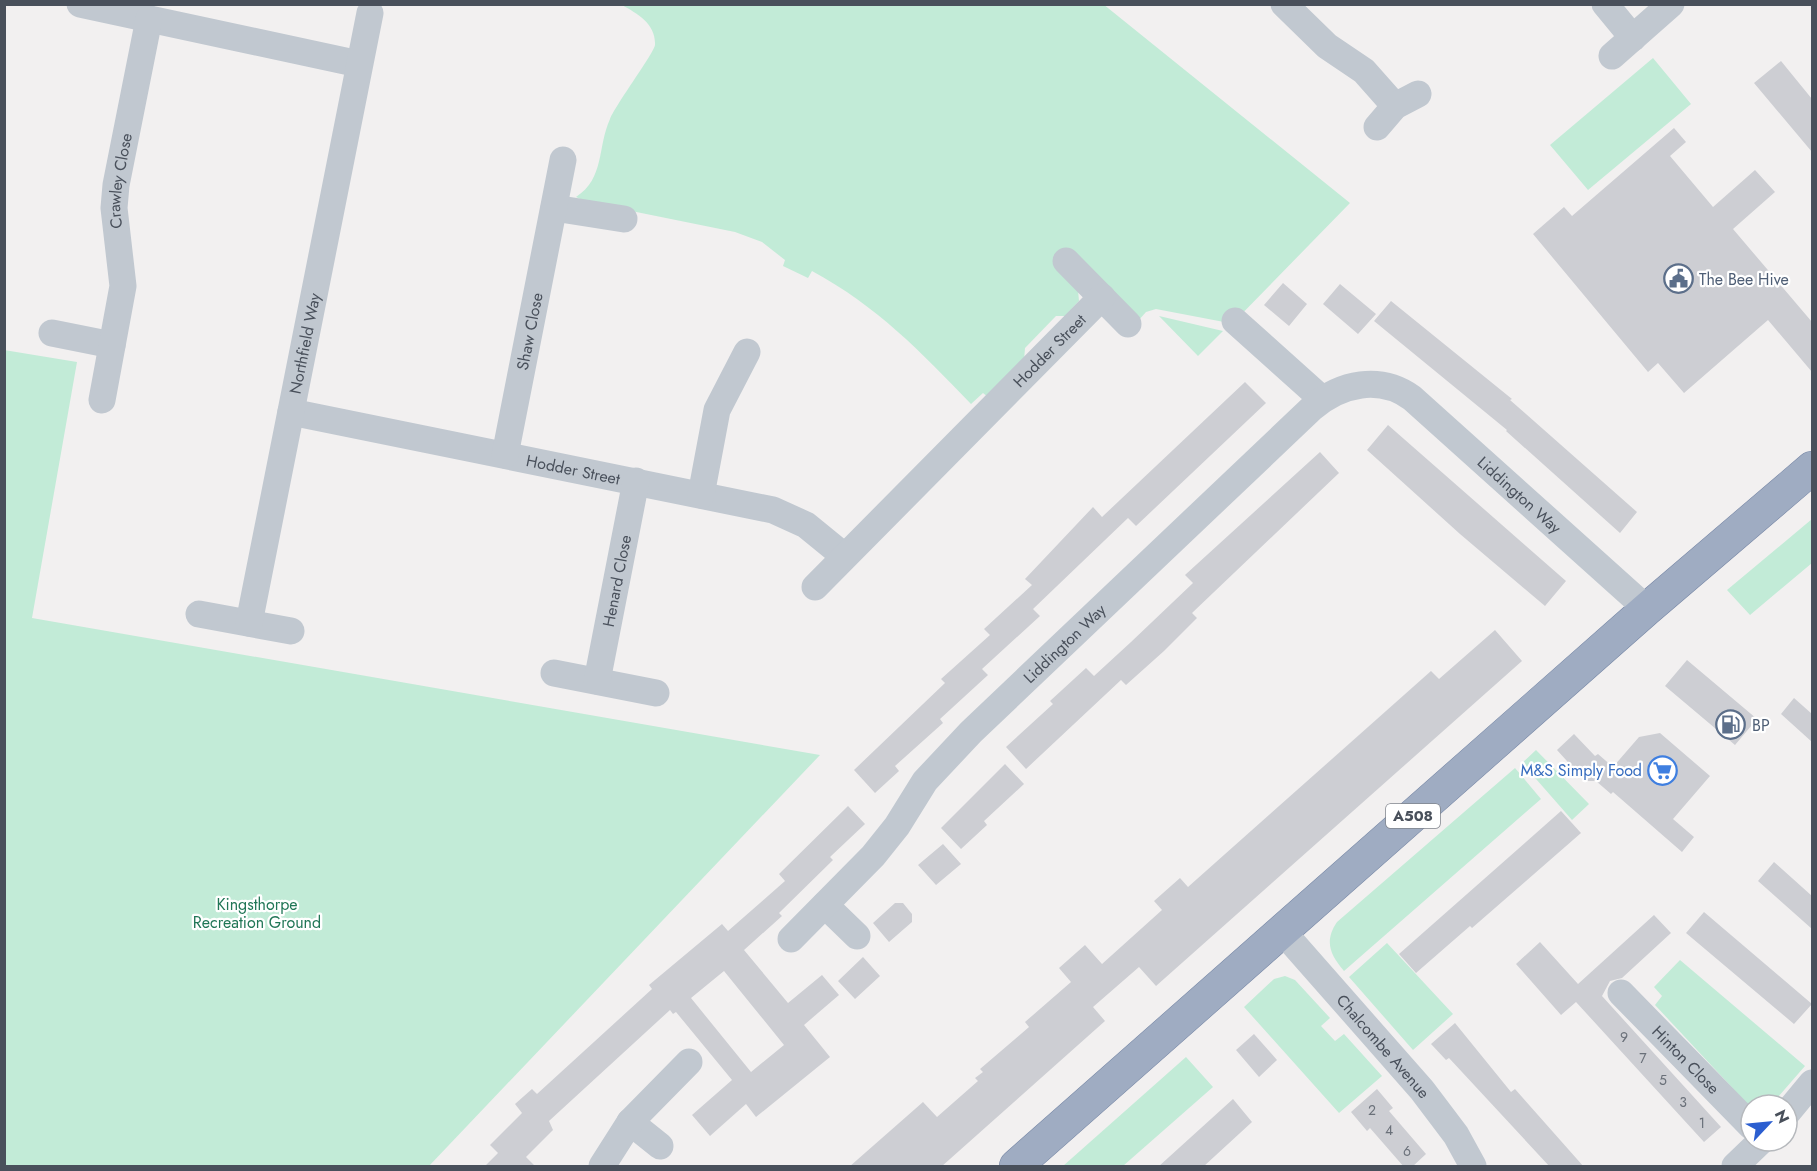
<svg xmlns="http://www.w3.org/2000/svg" width="1817" height="1171" viewBox="0 0 1817 1171" font-family="Jost,sans-serif">
<style>
.green{fill:#c2ebd7}
.building{fill:#cdced3;fill-rule:evenodd}
.lines{fill:none;stroke-linecap:round;stroke-linejoin:round}
.trunk-casing{stroke:#7787a5;stroke-width:34}
.minor{stroke:#c1c8d0;stroke-width:27}
.trunk{stroke:#9facc2;stroke-width:33}
.labels{text-anchor:middle;stroke-width:4.5;stroke-linejoin:round;paint-order:stroke}
.number-label{font-size:14px;fill:#6a7079}
.shield{fill:#fff;stroke:#80848c;stroke-width:1.5}
.shield-label{font-size:15px;font-weight:bold;fill:#49505b}
.street-label{font-size:16px;fill:#49505b;stroke:#fff}
.service-label{font-size:16px;fill:#4e5e75;stroke:#fff;text-anchor:start}
.shop-label{font-size:16px;fill:#366cbe;stroke:#fff;text-anchor:end}
.park-label{font-size:16px;fill:#207656;stroke:#fff}
</style>
<rect width="100%" height="100%" fill="#f2f0f0"/>
<!-- green -->
<path class="green" d="M1103 4 1350 203 1229 327 1224 322 1156 309 1146 312 1138 321 1078 290 1079 301 1065 316H1056L1025 348 1024 361 988 397 983 393 971 404C921 352 877 306 812 271L808 278 783 266 785 260 762 242 735 232 587 202 576 197C605 178 597 148 610 119 617 103 654 53 655 45 656 24 638 14 622 5Z
M1653 58 1691 104 1588 190 1550 145Z
M1159 316 1223 331 1198 356Z
M4 350 77 362 32 618 820 755 429 1166H5Z
M1812 519V563L1750 615 1727 590Z
M1536 750 1589 804 1572 820 1522 763Z
M1515 768 1541 799 1344 971C1330 955 1324 941 1337 922Z
M1387 943 1453 1014 1413 1050 1349 977Z
M1680 960 1805 1066 1771 1105H1751V1117L1739 1095 1655 1005 1662 996 1654 987Z
M1285 976 1295 980 1330 1018 1321 1026 1335 1041 1344 1034 1382 1076 1339 1113 1244 1007 1274 979Z
M1186 1057 1213 1087 1123 1166H1063Z"/>
<!-- building -->
<path class="building" d="M1781 61 1812 99V152L1754 83Z
M1674 128 1686 142 1670 156 1713 207 1755 170 1775 192 1733 229 1812 322V372L1768 320 1684 393 1658 363 1648 372 1533 234 1564 207 1572 216Z
M1283 283 1307 304 1289 326 1264 305Z
M1340 284 1376 314 1358 334 1323 304Z
M1391 301 1512 399 1510 400 1637 512 1620 533 1506 431 1507 430 1374 321Z
M1245 382 1266 403 1136 526 1128 518 1033 609 1040 616 982 669 988 675 940 719 943 723 895 766 899 771 875 793 854 770 945 683 941 679 990 635 984 629 1032 585 1025 579 1093 507 1102 517Z
M1388 425 1566 581 1545 606 1460 534 1367 450Z
M1320 452 1339 473 1192 613 1197 618 1164 651 1126 685 1121 680 1026 769 1006 747 1053 704 1050 701 1086 668 1094 676 1131 642 1193 583 1185 575Z
M1495 630 1522 661 1156 986 1139 967 1093 1007 1105 1021 941 1167H849L923 1102 937 1117 978 1081 975 1078 983 1072 980 1069 1029 1027 1025 1022 1071 982 1059 968 1085 945 1102 964 1162 910 1154 901 1180 878 1188 887 1431 671 1439 679Z
M1687 660 1757 719 1735 745 1665 686Z
M1794 698 1812 714V742L1781 714Z
M1660 733 1710 776 1673 819 1694 837 1682 852 1613 792 1611 794 1596 781H1585L1557 750 1574 734 1595 756 1598 754 1613 767 1639 737Z
M1005 764 1024 784 984 821 987 825 961 849 941 828Z
M848 806 865 824 830 857 833 860 779 913 782 916 744 950 788 1003 822 975 839 995 804 1025 830 1057 756 1117 746 1104 710 1136 692 1115 732 1080 676 1012 673 1014 670 1010 549 1121 553 1130 526 1157 536 1167H484L498 1153 490 1145 522 1113 515 1104 532 1089 537 1094 652 989 649 985 722 924 728 931 785 881 779 874ZM724 971 784 1045 751 1072 691 998Z
M1561 811 1581 833 1472 928 1470 926 1416 973 1399 954Z
M943 844 961 864 936 885 918 865Z
M1774 862 1812 896V929L1758 881Z
M895 903H903L912 914V922L889 942 873 923Z
M1704 912 1812 1004 1794 1024 1686 933Z
M1654 915 1671 933 1622 978 1610 981 1602 996 1721 1127 1704 1142 1576 1002 1561 1015 1516 964 1540 942 1578 984Z
M863 957 880 976 855 999 838 981Z
M1455 1023 1511 1092 1515 1089 1584 1167H1550L1449 1058 1446 1060 1431 1044Z
M1254 1034 1277 1060 1259 1077 1236 1050Z
M1377 1089 1393 1108 1389 1111 1426 1154 1412 1167H1404L1370 1128 1367 1131 1351 1112Z
M1233 1099 1252 1122 1203 1167H1158Z"/>
<g class="lines">
<defs>
<path id="trunk" d="M1016 1166 1647 609 1812 468"/>
</defs>
<!-- trunk casing -->
<use href="#trunk" class="trunk-casing"/>
<!-- minor -->
<g class="minor">
<path d="M80 4 359 64"/>
<path d="M1284 4 1327 46 1364 71 1395 106"/>
<path d="M1605 4 1633 38"/>
<path d="M1612 56 1671 4"/>
<path d="M1377 127 1395 106 1418 94"/>
<path d="M554 208 624 219"/>
<path d="M1066 261 1128 324"/>
<path d="M1235 321 1322 399"/>
<path d="M52 333 112 345"/>
<path id="s1" d="M102 400 123 286 114 208 116 185 149 19"/>
<path id="s2" d="M291 412 773 510 806 525 844 556"/>
<path id="s3" d="M505 455 563 160"/>
<path d="M701 495 717 410 747 352"/>
<path id="s4" d="M815 587 1102 297"/>
<path d="M199 614 291 631"/>
<path id="s5" d="M249 623 370 13"/>
<path d="M554 673 656 693"/>
<path id="s6" d="M597 681 636 481"/>
<path d="M825 905 857 936"/>
<path id="s7" d="M1283 932 1422 1090 1456 1135 1473 1166"/>
<path id="s8" d="M791 939 873 856 897 826 925 781 971 732 1312 408C1341 383 1380 375 1412 398L1647 609"/>
<path id="s9" d="M1621 993 1751 1126"/>
<path d="M1787 1113 1812 1083"/>
<path d="M630 1122 660 1146"/>
<path d="M602 1166 630 1122 689 1062"/>
<path d="M1735 1166 1761 1141"/>
</g>
<!-- trunk -->
<use href="#trunk" class="trunk"/>
</g>
<!-- icons -->
<defs>
<symbol id="civic-ring" viewBox="-11 -11 22 22"><circle r="9.5" fill="#fff" stroke="#5c6f8a" stroke-width="1.5"/><path d="M-.6-6.5H3V-4.5H.6V-3L4-1V1h2V6H-6V1h2V-1L-.6-3ZM-1.2 2.5V6h2.4V2.5Z" fill="#5c6f8a"/></symbol>
<symbol id="fuel-ring" viewBox="-11 -11 22 22"><circle r="9.5" fill="#fff" stroke="#5c6f8a" stroke-width="1.5"/><path d="M-5.5-6h7V0h2V4h1.3V-2.5L3-4.5l.8-.8L6-3V5H2.5V1h-1V6h-7ZM-4.2-4.7v3.2H.2V-4.7Z" fill="#5c6f8a"/></symbol>
<symbol id="supermarket-ring" viewBox="-11 -11 22 22"><circle r="9.5" fill="#fff" stroke="#3f7fe0" stroke-width="1.5"/><path d="M-6-5.5h2.5l.6 2H6L4.5 2H-2.5L-4.4-4H-6ZM-1.5 3.2a1.3 1.3 0 1 0 .1 0ZM3 3.2a1.3 1.3 0 1 0 .1 0Z" fill="#3f7fe0"/></symbol>
</defs>
<g fill-rule="evenodd">
<use href="#civic-ring" x="1662" y="262" width="33" height="33"/>
<use href="#fuel-ring" x="1714" y="708" width="33" height="33"/>
<use href="#supermarket-ring" x="1646" y="754" width="33" height="33"/>
</g>
<g class="labels">
<!-- number labels -->
<g class="number-label">
<text x="1624" y="1042">9</text>
<text x="1643" y="1063">7</text>
<text x="1663" y="1085">5</text>
<text x="1683" y="1107">3</text>
<text x="1372" y="1115">2</text>
<text x="1702" y="1128">1</text>
<text x="1389" y="1135">4</text>
<text x="1407" y="1156">6</text>
</g>
<!-- shield labels -->
<rect class="shield" x="1386" y="804" width="54" height="24" rx="4.5"/>
<g class="shield-label">
<text x="1413" y="821">A508</text>
</g>
<!-- street labels -->
<g class="street-label">
<text dy="6" stroke="none"><textPath href="#s1" startOffset="222">Crawley Close</textPath></text>
<text dy="6" stroke="none"><textPath href="#s3" startOffset="126">Shaw Close</textPath></text>
<text dy="6" stroke="none"><textPath href="#s5" startOffset="285">Northfield Way</textPath></text>
<text dy="6" stroke="none"><textPath href="#s4" startOffset="333">Hodder Street</textPath></text>
<text dy="6" stroke="none"><textPath href="#s2" startOffset="288">Hodder Street</textPath></text>
<text dy="6" stroke="none"><textPath href="#s8" startOffset="999">Liddington Way</textPath></text>
<text dy="6" stroke="none"><textPath href="#s6" startOffset="102">Henard Close</textPath></text>
<text dy="6" stroke="none"><textPath href="#s8" startOffset="404">Liddington Way</textPath></text>
<text dy="6" stroke="none"><textPath href="#s7" startOffset="152">Chalcombe Avenue</textPath></text>
<text dy="6" stroke="none"><textPath href="#s9" startOffset="93">Hinton Close</textPath></text>
</g>
<!-- service labels -->
<g class="service-label">
<text x="1699" y="285">The Bee Hive</text>
<text x="1752" y="731">BP</text>
</g>
<!-- shop labels -->
<g class="shop-label">
<text x="1642" y="776">M&amp;S Simply Food</text>
</g>
<!-- park labels -->
<g class="park-label">
<text x="257" y="910">Kingsthorpe<tspan x="257" dy="18">Recreation Ground</tspan></text>
</g>
</g>
<!-- border -->
<rect width="1817" height="1171" fill="none" stroke="#49505b" stroke-width="12"/>
<!-- north arrow -->
<g transform="translate(1769 1123) rotate(64)"><circle r="28" fill="#ffffff" stroke="#b6b9bd" stroke-width="1.5"/>
<path d="M0-4.5L10 22L0 15L-10 22Z" fill="#2b5ed0"/>
<text y="-9" font-size="16" font-weight="bold" text-anchor="middle" fill="#49505b">N</text>
</g>
</svg>
